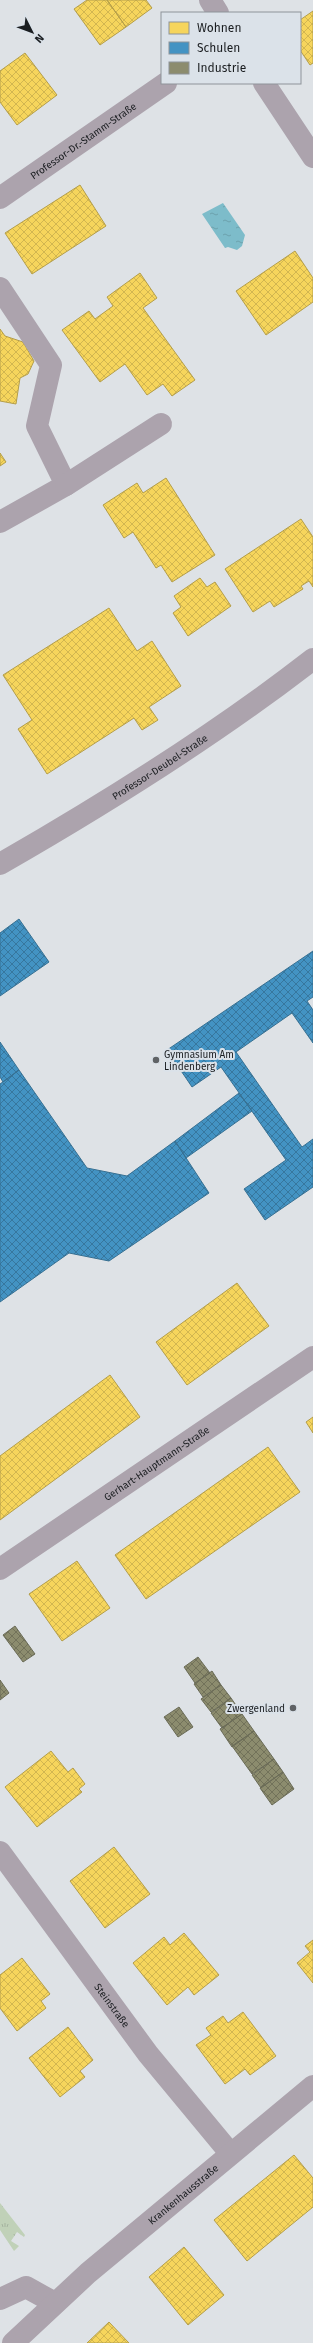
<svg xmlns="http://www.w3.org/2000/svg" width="313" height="2343" viewBox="0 0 313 2343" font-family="'Fira Sans',sans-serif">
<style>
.grass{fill:url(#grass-tufts)}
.water{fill:url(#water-ripples)}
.homes{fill:url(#homes-cross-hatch);stroke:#b49e4a}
.schools{fill:url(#schools-cross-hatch);stroke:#377092}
.industry{fill:url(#industry-cross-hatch);stroke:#6a6b57}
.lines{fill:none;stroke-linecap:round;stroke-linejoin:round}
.minor{stroke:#aca3ad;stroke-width:22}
.tertiary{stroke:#aca3ad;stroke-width:22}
.poi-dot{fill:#5f6265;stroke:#dbe2e9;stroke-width:1.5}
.labels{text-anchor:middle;stroke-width:4;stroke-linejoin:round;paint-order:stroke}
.street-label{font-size:10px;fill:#1a1d20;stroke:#dbe2e9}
.poi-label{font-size:10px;fill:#1a1d20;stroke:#dbe2e9;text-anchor:start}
</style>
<defs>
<pattern id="grass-tufts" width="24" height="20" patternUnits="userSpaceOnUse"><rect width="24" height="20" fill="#c0d1b8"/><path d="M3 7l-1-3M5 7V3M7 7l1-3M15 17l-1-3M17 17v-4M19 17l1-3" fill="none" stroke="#a4b39e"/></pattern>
<pattern id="water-ripples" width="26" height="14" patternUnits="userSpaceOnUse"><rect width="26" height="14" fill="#7dbcca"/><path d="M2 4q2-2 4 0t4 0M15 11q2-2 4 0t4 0" fill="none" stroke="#6ba1ad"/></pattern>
<pattern id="homes-cross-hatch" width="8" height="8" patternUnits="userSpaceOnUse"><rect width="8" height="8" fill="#f6d55c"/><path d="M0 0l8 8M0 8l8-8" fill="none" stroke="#d2b650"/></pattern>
<pattern id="schools-cross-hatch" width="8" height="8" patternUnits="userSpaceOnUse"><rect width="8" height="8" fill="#4393c3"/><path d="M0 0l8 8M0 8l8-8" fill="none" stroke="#37779e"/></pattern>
<pattern id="industry-cross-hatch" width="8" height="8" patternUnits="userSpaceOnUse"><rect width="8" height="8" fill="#8c8c6e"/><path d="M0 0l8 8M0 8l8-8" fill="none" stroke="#72725a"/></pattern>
</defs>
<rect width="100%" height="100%" fill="#dee2e6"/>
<!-- grass -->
<path class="grass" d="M0 2203 25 2235 24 2237 17 2232 11 2241 19 2246 14 2251 0 2230Z"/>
<!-- water -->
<path class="water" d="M223 203 245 235 242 246 237 250 228 247 225 248 202 214Z"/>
<!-- homes -->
<path class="homes" d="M87 0H107L126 27 100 45 74 9Z
M107 0H146L152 8 126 27Z
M313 11V63L310 65 300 50V20Z
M25 53 57 95 17 125 0 102V71Z
M80 185 106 226 32 274 5 233Z
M295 251 313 278V302L266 335 236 291Z
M140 273 157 298 143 308 195 380 172 396 163 384 147 395 125 364 100 382 62 330 89 311 95 319 113 306 107 297Z
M0 329 5 336 23 342 34 361 28 374 20 378 16 404 0 401Z
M0 453 6 462 0 466Z
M166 478 215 555 172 582 161 565 156 568 133 532 124 538 103 505 137 483 143 493Z
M301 519 313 537V587L309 581 301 586 303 589 274 607 270 601 253 612 225 569Z
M200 578 207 587 215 582 231 606 188 636 173 613 181 607 174 596Z
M109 608 137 651 152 641 181 686 149 707 158 720 142 730 134 718 47 774 18 729 32 720 3 675Z
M237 1283 269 1326 187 1385 156 1342Z
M110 1375 140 1417 0 1520V1456Z
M313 1417V1433L306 1422Z
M268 1447 300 1492 146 1599 115 1555Z
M77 1561 110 1608 62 1641 29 1594Z
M51 1751 68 1772 73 1768 85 1784 79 1789 82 1792 37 1827 5 1787Z
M114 1847 150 1894 105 1928 70 1881Z
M184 1933 219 1975 194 1995 188 1987 167 2005 133 1963 164 1937 170 1945Z
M313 1940V1983L297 1963 310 1952 305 1946Z
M22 1958 50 1994 41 2001 46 2008 17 2031 0 2008V1975Z
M243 2012 276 2056 250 2075 245 2069 225 2084 196 2045 211 2035 206 2028 223 2016 228 2023Z
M68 2027 93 2060 80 2071 85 2077 60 2097 29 2058Z
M294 2155 313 2178V2207L247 2261 214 2220Z
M184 2247 224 2295 188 2325 149 2277Z
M109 2322 129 2343H87Z"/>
<!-- schools -->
<path class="schools" d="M19 919 49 962 0 996V933Z
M313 951V997L307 1001 313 1010V1043L292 1013 236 1052 302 1147 313 1139V1187L265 1220 244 1189 286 1160 221 1067 192 1087 167 1050Z
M0 1042 19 1070 3 1082 0 1077Z
M19 1070 87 1168 127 1176 175 1141 209 1193 109 1261 69 1253 0 1302V1084Z
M239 1093 252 1111 186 1158 175 1141Z"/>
<!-- industry -->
<path class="industry" d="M15 1626 35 1654 23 1662 3 1635Z
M198 1657 210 1673 195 1683 184 1667Z
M212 1671 221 1685 203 1697 194 1684Z
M0 1680 9 1693 0 1700Z
M221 1685 231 1698 211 1712 201 1699Z
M231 1698 242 1714 222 1728 211 1713Z
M179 1707 193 1727 178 1737 164 1717Z
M242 1714 254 1731 232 1747 220 1729Z
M254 1731 274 1759 252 1774 232 1746Z
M274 1759 283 1772 261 1788 252 1775Z
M283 1772 294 1789 272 1805 260 1788Z"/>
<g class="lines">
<!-- minor -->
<g class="minor">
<path d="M210 0 218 13"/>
<path d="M264 83 313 157"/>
<path id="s1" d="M0 198 166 83"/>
<path d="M0 288 51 365 37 426 66 485 0 522"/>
<path d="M66 485 161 424"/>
<path id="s2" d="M0 864C108 802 214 736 313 659"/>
<path id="s3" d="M0 1569 313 1357"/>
<path id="s4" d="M0 1852 148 2054 230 2153"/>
<path d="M0 2299 26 2287 55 2303"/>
</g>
<!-- tertiary -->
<path class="tertiary" id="s5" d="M13 2343 88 2273 313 2086"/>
</g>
<!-- markers -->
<g class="poi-dot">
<circle cx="156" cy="1060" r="4"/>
<circle cx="293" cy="1708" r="4"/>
</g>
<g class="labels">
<!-- street labels -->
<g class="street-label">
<text dy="4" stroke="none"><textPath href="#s1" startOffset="101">Professor-Dr.-Stamm-Straße</textPath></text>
<text dy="4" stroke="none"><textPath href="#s2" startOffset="187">Professor-Deubel-Straße</textPath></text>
<text dy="4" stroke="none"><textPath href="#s3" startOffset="189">Gerhart-Hauptmann-Straße</textPath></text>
<text dy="4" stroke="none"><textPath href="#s4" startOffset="190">Steinstraße</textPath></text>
<text dy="4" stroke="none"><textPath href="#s5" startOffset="226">Krankenhausstraße</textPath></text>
</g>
<!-- poi labels -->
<g class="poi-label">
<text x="164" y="1058">Gymnasium Am<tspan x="164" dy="12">Lindenberg</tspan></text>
<text x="285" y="1712" text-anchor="end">Zwergenland</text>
</g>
</g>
<!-- legend -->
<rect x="161" y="12" width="140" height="72" fill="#dbe2e9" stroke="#8e9399"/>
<rect x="169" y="22" width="20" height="12" fill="#f6d55c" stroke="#8e9399"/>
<text x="197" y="32" font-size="12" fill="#1a1d20">Wohnen</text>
<rect x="169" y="42" width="20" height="12" fill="#4393c3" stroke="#8e9399"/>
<text x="197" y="52" font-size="12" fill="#1a1d20">Schulen</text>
<rect x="169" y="62" width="20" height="12" fill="#8c8c6e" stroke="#8e9399"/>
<text x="197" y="72" font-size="12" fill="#1a1d20">Industrie</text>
<!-- north arrow -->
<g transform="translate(32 32) rotate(132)" stroke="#dbe2e9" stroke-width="3" paint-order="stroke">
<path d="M0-3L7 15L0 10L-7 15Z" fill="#1a1d20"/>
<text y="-6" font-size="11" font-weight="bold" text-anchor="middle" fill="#1a1d20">N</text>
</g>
</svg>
